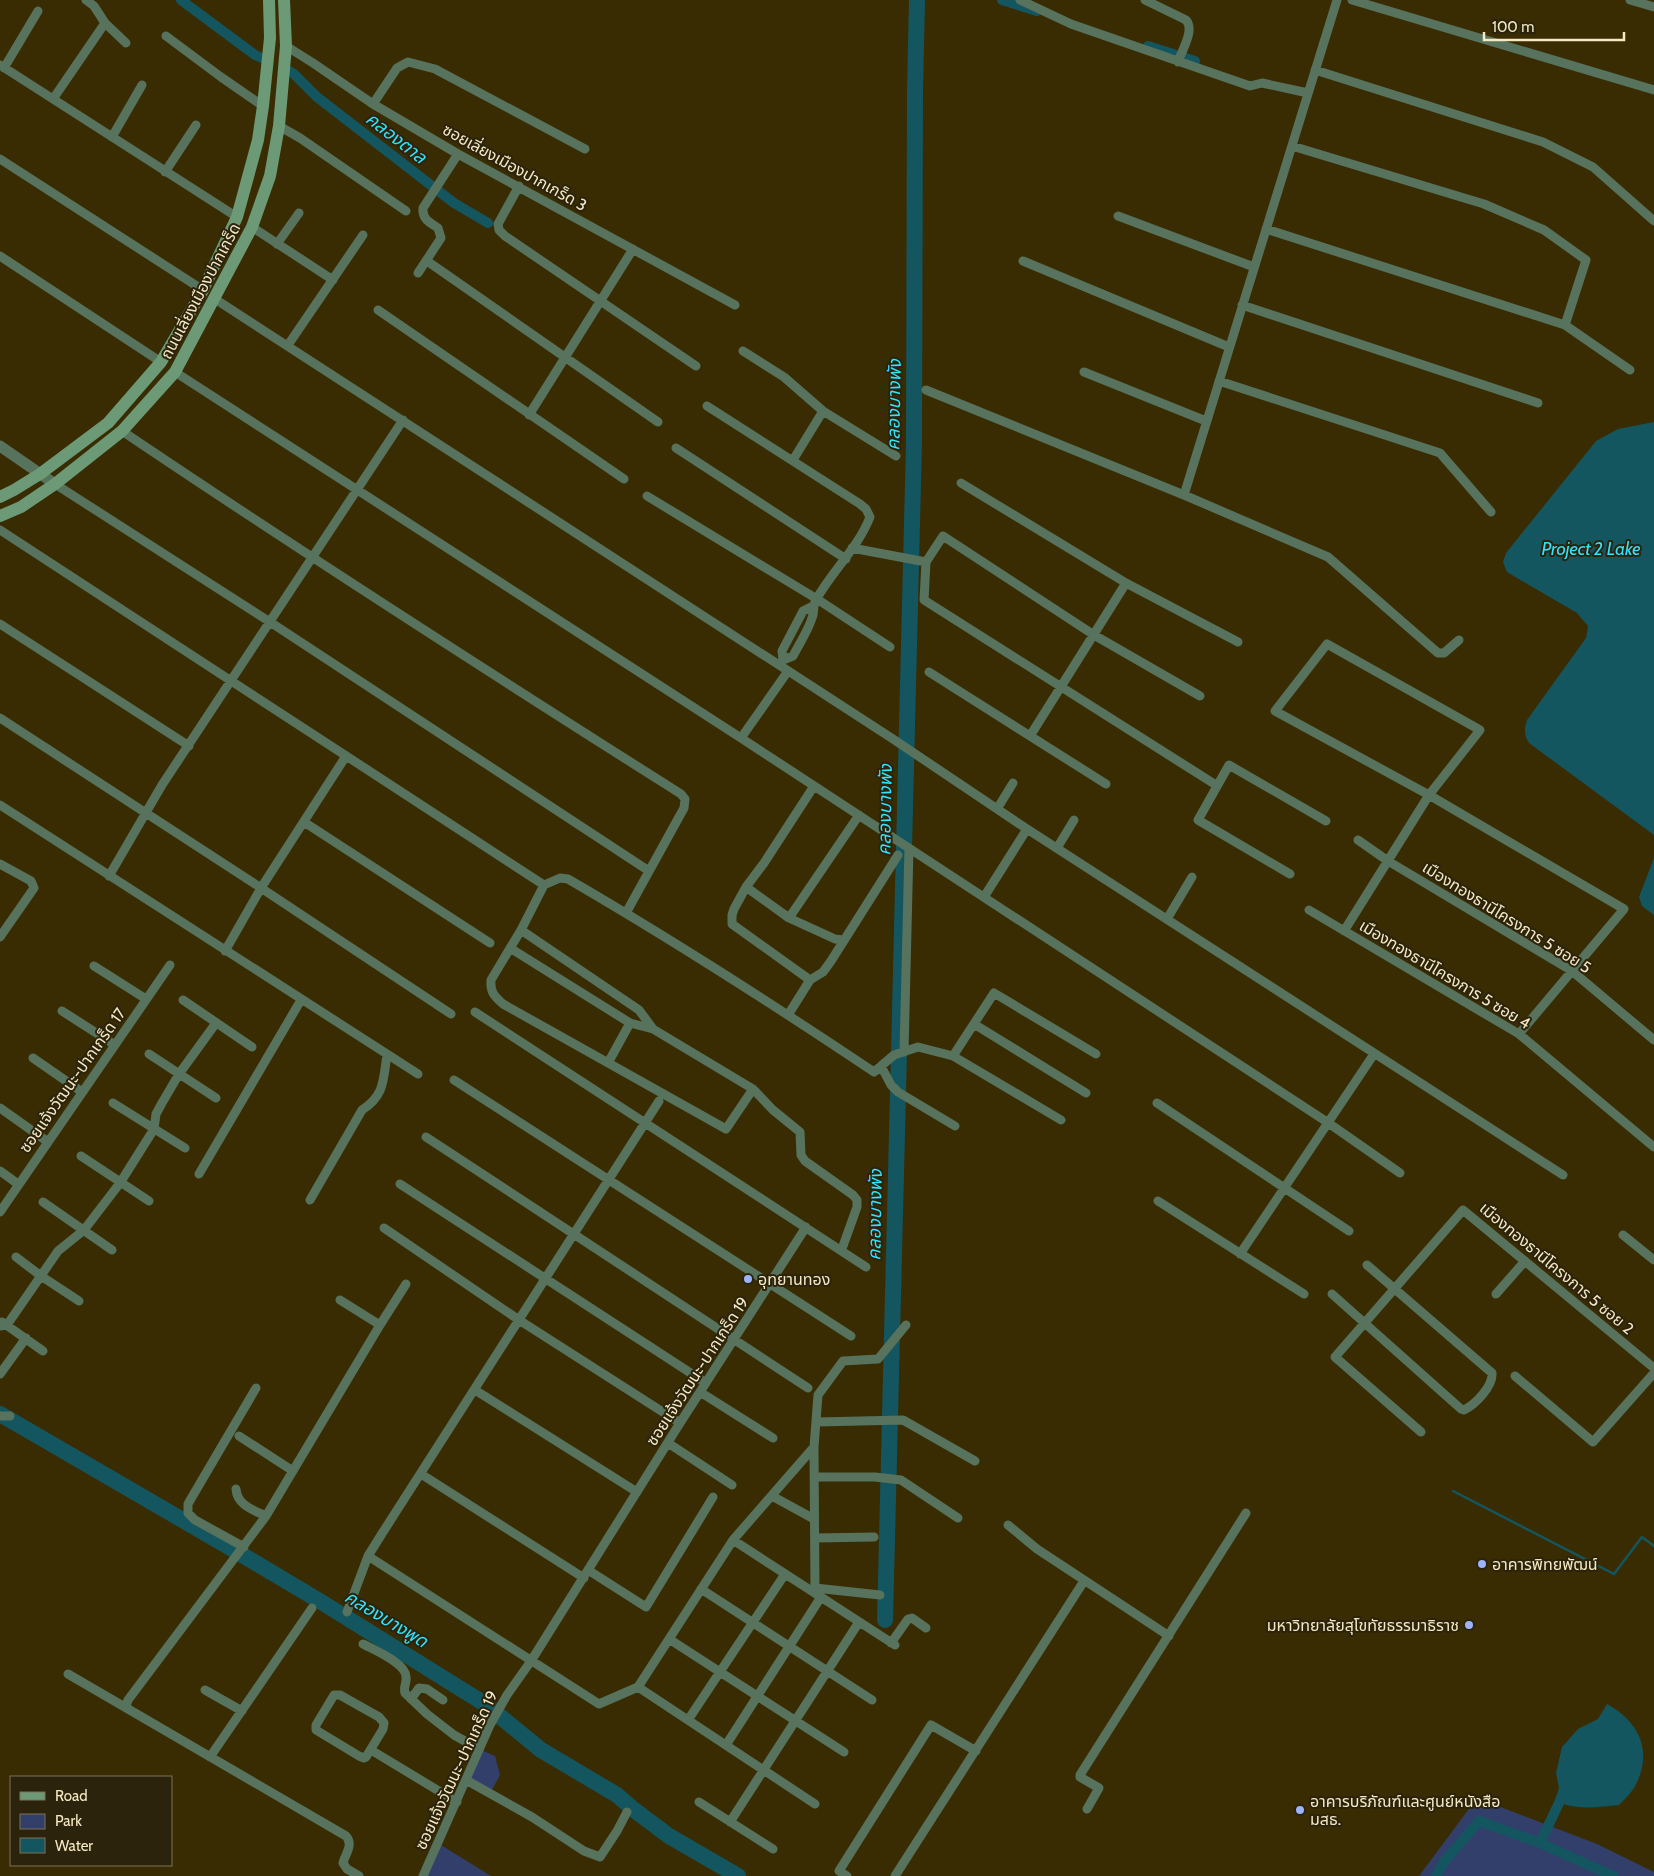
<svg xmlns="http://www.w3.org/2000/svg" width="1654" height="1876" viewBox="0 0 1654 1876" font-family="Cabin,'Noto Sans Thai',sans-serif">
<style>
.green{fill:#323f6b}
.water{fill:#145660}
.lines{fill:none;stroke-linecap:round;stroke-linejoin:round}
.stream{stroke:#145660;stroke-width:2.5}
.canal{stroke:#145660;stroke-width:10}
.river{stroke:#145660;stroke-width:16}
.minor{stroke:#57735d;stroke-width:9}
.tertiary{stroke:#57735d;stroke-width:11}
.secondary{stroke:#6c9a76;stroke-width:12}
.poi-dot{fill:#9db4fd;stroke:#2b230b;stroke-width:2}
.labels{text-anchor:middle;stroke-width:4;stroke-linejoin:round;paint-order:stroke}
.street-label{font-size:16px;fill:#f5e8c4;stroke:#2b230b}
.poi-label{font-size:16px;fill:#f5e8c4;stroke:#2b230b;text-anchor:start}
.water-label{font-size:18px;font-style:italic;fill:#32e3fe;stroke:#2b230b}
</style>
<rect width="100%" height="100%" fill="#392c02"/>
<!-- green -->
<path class="green" d="M479 1749 495 1756 500 1775 488 1797 464 1782Z
M1477 1798 1597 1844 1654 1872V1876H1419Z
M441 1845 491 1876H421Z"/>
<!-- water -->
<path class="water" d="M1654 422V835L1529 743C1524 735 1524 729 1527 720L1586 638 1588 626 1577 613 1507 572 1503 562 1506 553 1596 441 1618 429Z
M1654 858V915L1642 906 1639 897Z
M1607 1704C1640 1722 1654 1753 1634 1788 1630 1794 1624 1800 1619 1805 1599 1807 1572 1811 1555 1800L1559 1788 1556 1773 1562 1747 1578 1729 1598 1719Z"/>
<g class="lines">
<!-- stream -->
<path class="stream" d="M1453 1491 1614 1574 1642 1537 1654 1546"/>
<!-- canal -->
<path class="canal" d="M181 0 255 55 262 58
M1002 0 1037 11
M1148 46 1195 61
M289 71 294 74 317 97 454 203 488 223
M1540 1843 1559 1803
M1436 1876 1444 1862 1479 1821 1540 1843 1613 1876"/>
<!-- river -->
<path class="river" d="M0 1414 229 1547 323 1603 485 1704 541 1750 617 1795 633 1809 669 1836 738 1876
M885 1620 914 442 915 91 917 0"/>
<!-- minor -->
<path class="minor" d="M1020 0 1071 24 1250 86 1262 83 1308 93
M1145 0 1186 20C1195 30 1182 50 1178 62
M1352 0 1654 90
M1630 0 1654 7
M105 23 126 43
M166 36 221 77 263 106
M286 46 313 63 373 104 458 154 735 305
M0 65 237 217
M4 68 38 11
M1315 70 1543 142 1593 167 1654 221
M53 99 105 23 94 6 86 0
M373 104 397 68 408 62 435 69 585 149
M279 126 300 138 406 211
M112 137 142 85
M1292 146 1484 204 1544 230 1586 260 1565 325 1630 370
M0 159 203 290
M165 172 196 125
M519 186 498 224 499 230 505 236 696 366
M1118 216 1254 267
M252 227 333 280
M1266 229 1565 325
M277 244 299 213
M0 256 161 362
M427 261 658 422
M1023 261 1229 347
M418 273 441 238 438 228C429 222 422 219 423 208L458 154
M215 299 893 739 1027 829 1563 1175
M1242 305 1538 403
M378 310 624 479
M288 345 363 235
M743 351 784 377 823 411 896 456
M175 372 741 738 1327 1122 1400 1173
M1084 372 1206 421
M1219 381 1440 453 1491 512
M926 390 1184 495 1328 557 1438 653H1444L1459 640
M707 406 860 504 866 509 870 517C858 548 832 571 816 600 812 607 815 612 812 618 808 631 799 644 793 656L783 660 778 664
M529 415 633 249
M122 431C306 555 493 675 681 794L685 799 684 808 626 913
M676 448 846 559
M793 460 823 411
M961 483 1126 583 1238 642
M55 484 270 622 649 871
M1184 495 1337 0
M647 496 817 599 890 647
M0 530 544 885
M852 548 926 562
M0 624 189 746
M783 660 782 651 803 611 813 606
M929 672 1106 784
M1200 696 1094 635 943 536 926 562 924 600 1216 785
M0 718 261 888 451 1014
M1030 736 1126 583
M741 738 788 671
M0 805 418 1074
M997 809 1013 783
M304 822 490 943
M1358 840 1388 861 1572 971 1654 1040
M1057 848 1074 820
M0 864 31 881 34 888 0 937
M1290 874 1198 820 1229 765 1326 821
M109 876 162 785 403 420
M746 887 789 918 835 939 843 940
M984 897 1027 829
M1309 910 1519 1034 1654 1147
M789 918 859 815
M1167 919 1192 877
M521 930 639 1010 653 1029
M1344 931 1429 795 1480 730 1327 644 1275 711 1429 795 1624 909 1519 1034
M510 948 630 1023 653 1029 753 1089 773 1110 800 1132 801 1155 805 1161 853 1195 857 1200V1207L843 1246
M225 951 261 888 346 756
M94 966 146 999
M810 980 732 924V915L734 909 746 887 764 863 814 786
M183 1000 252 1047
M62 1011 115 1045
M475 1012 866 1267
M788 1015 810 980 823 972 831 961 898 855
M974 1024 1086 1093
M904 1052 909 848
M149 1054 216 1098
M953 1056 994 993 1096 1054
M33 1058 82 1092
M608 1063 630 1023
M881 1066 891 1085 898 1092 955 1126
M454 1080 851 1336
M753 1089 726 1129 503 1004C494 996 490 992 491 980L521 930 544 885 560 878 568 879C673 940 774 1005 874 1072L894 1055 918 1047 953 1056 1061 1120
M113 1103 185 1148
M1157 1103 1349 1231
M0 1108 48 1142
M426 1137 808 1388
M81 1156 149 1201
M0 1171 18 1184
M199 1174 301 1000
M400 1184 706 1383
M310 1200 362 1110C385 1095 383 1080 387 1055
M1158 1201 1304 1294
M43 1202 112 1250
M0 1212 170 965
M384 1228 519 1320 680 1423
M1623 1235 1654 1260
M1240 1254 1374 1054
M16 1257 41 1276 79 1301
M1332 1294 1461 1409 1464 1410C1476 1404 1493 1386 1492 1373L1367 1265
M1496 1294 1525 1261
M340 1300 380 1325
M2 1322 43 1351
M0 1326 7 1325 58 1251 84 1230 120 1183 154 1129 156 1114 162 1103 179 1074 216 1023
M0 1374 26 1338
M1515 1376 1593 1442 1654 1373
M475 1390 637 1492
M700 1392 773 1438
M0 1416H10
M817 1422 903 1420 975 1461
M1421 1432 1335 1357 1463 1210 1654 1368
M239 1436 293 1471
M668 1443 732 1485
M421 1474 584 1578
M814 1477H875L901 1480 958 1518
M236 1489C237 1505 253 1510 266 1516
M772 1496 814 1519
M1008 1525 1037 1549 1169 1636
M815 1538 874 1537
M733 1540 895 1645
M244 1547 195 1520 188 1513V1504L192 1497 256 1388
M368 1556 599 1704 638 1687 815 1804
M588 1570 646 1607 713 1497
M815 1588 880 1595
M701 1589 872 1700
M815 1593 814 1447 818 1395 843 1361 878 1359 906 1325
M347 1612 368 1556 383 1532 659 1101
M669 1639 844 1752
M891 1643 908 1619 912 1618 926 1628
M363 1644C374 1650 406 1663 406 1677 407 1683 403 1687 405 1693L427 1714 454 1735 479 1749
M68 1674 346 1836C354 1845 345 1854 343 1863L347 1869 359 1876
M638 1687 733 1540 814 1447
M205 1690 242 1711
M334 1695H340L379 1717 384 1723 383 1729 366 1757 364 1758 359 1756 316 1730V1725Z
M411 1699 419 1688 427 1689 443 1700
M126 1706 128 1700 266 1516 380 1325 406 1284
M688 1720 785 1574
M726 1745 821 1597
M371 1750 457 1802
M210 1757 312 1608
M466 1780 532 1817 584 1851 600 1857 617 1831 627 1812
M699 1802 773 1849
M1087 1809 1099 1788 1080 1777V1775L1246 1513
M730 1822 859 1622
M423 1876 490 1725 507 1695 531 1661 680 1423 806 1227
M847 1876 839 1871 931 1725 976 1751
M895 1876 1084 1581"/>
<!-- tertiary -->
<path class="tertiary" d="M0 446 55 484"/>
<!-- secondary -->
<path class="secondary" d="M0 497 14 490 40 474 108 423 161 362 203 290 237 217 258 140 263 106 270 38 269 0
M0 516 21 507 55 484 122 431 175 372 252 227 270 176 279 126 286 46 284 0"/>
</g>
<!-- markers -->
<g class="poi-dot">
<circle cx="748" cy="1279" r="5"/>
<circle cx="1482" cy="1564" r="5"/>
<circle cx="1469" cy="1625" r="5"/>
<circle cx="1300" cy="1810" r="5"/>
</g>
<g class="labels">
<!-- street labels -->
<g class="street-label">
<text transform="translate(515 167) rotate(29)" y="6">ซอยเลี่ยงเมืองปากเกร็ด 3</text>
<text transform="translate(200 291) rotate(-62)" y="6">ถนนเลี่ยงเมืองปากเกร็ด</text>
<text transform="translate(1507 917) rotate(32)" y="6">เมืองทองธานีโครงการ 5 ซอย 5</text>
<text transform="translate(1445 974) rotate(31)" y="6">เมืองทองธานีโครงการ 5 ซอย 4</text>
<text transform="translate(72 1080) rotate(-55)" y="6">ซอยแจ้งวัฒนะ-ปากเกร็ด 17</text>
<text transform="translate(1557 1268) rotate(40)" y="6">เมืองทองธานีโครงการ 5 ซอย 2</text>
<text transform="translate(697 1371) rotate(-57)" y="6">ซอยแจ้งวัฒนะ-ปากเกร็ด 19</text>
<text transform="translate(456 1770) rotate(-65)" y="6">ซอยแจ้งวัฒนะ-ปากเกร็ด 19</text>
</g>
<!-- poi labels -->
<g class="poi-label">
<text x="758" y="1285">อุทยานทอง</text>
<text x="1492" y="1570">อาคารพิทยพัฒน์</text>
<text x="1459" y="1631" text-anchor="end">มหาวิทยาลัยสุโขทัยธรรมาธิราช</text>
<text x="1310" y="1807">อาคารบริภัณฑ์และศูนย์หนังสือ<tspan x="1310" dy="18">มสธ.</tspan></text>
</g>
<!-- water labels -->
<g class="water-label">
<text transform="translate(396 138) rotate(38)" y="6">คลองตาล</text>
<text transform="translate(894 405) rotate(-89)" y="6">คลองบางพัง</text>
<text x="1591" y="555">Project 2 Lake</text>
<text transform="translate(885 810) rotate(-89)" y="6">คลองบางพัง</text>
<text transform="translate(875 1215) rotate(-89)" y="6">คลองบางพัง</text>
<text transform="translate(386 1619) rotate(31)" y="6">คลองบางพูด</text>
</g>
</g>
<!-- legend -->
<rect x="10" y="1776" width="162" height="90" fill="#2b230b" stroke="#7c7255"/>
<rect x="20" y="1792" width="25" height="8" fill="#6c9a76" stroke="#7c7255"/>
<text x="55" y="1801" font-size="15" fill="#f5e8c4">Road</text>
<rect x="20" y="1814" width="25" height="15" fill="#323f6b" stroke="#7c7255"/>
<text x="55" y="1826" font-size="15" fill="#f5e8c4">Park</text>
<rect x="20" y="1838" width="25" height="15" fill="#145660" stroke="#7c7255"/>
<text x="55" y="1851" font-size="15" fill="#f5e8c4">Water</text>
<!-- scale -->
<path d="M1484 32v8h140v-8" fill="none" stroke="#f5e8c4" stroke-width="2.5"/>
<text x="1492" y="32" font-size="15" fill="#f5e8c4" stroke="#2b230b" stroke-width="4" paint-order="stroke">100 m</text>
</svg>
